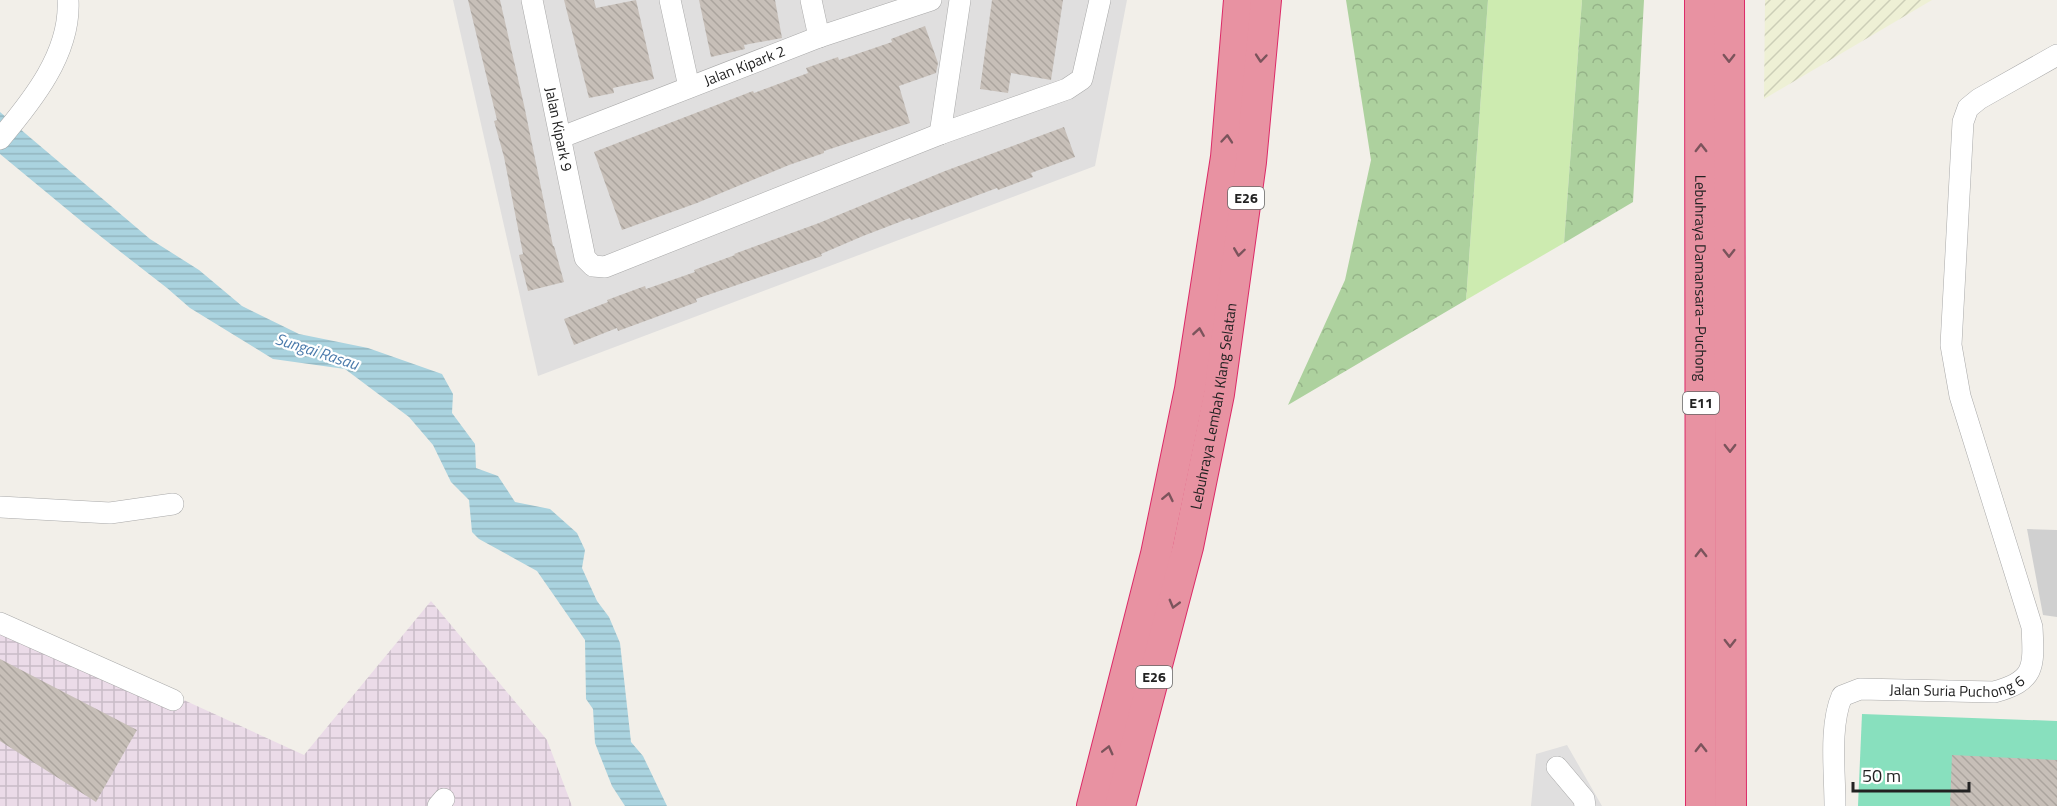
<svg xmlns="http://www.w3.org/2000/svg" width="2057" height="806" viewBox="0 0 2057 806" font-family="'Titillium Web',sans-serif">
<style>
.residential{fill:#e0dfdf}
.industrial{fill:url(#industrial-grid)}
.religious{fill:#d0d0d0}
.farmland{fill:url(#farmland-furrows)}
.grass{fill:#cdebb0}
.forest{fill:url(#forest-crowns)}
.pitch{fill:#88e0be}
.water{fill:url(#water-rules)}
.building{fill:url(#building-back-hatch)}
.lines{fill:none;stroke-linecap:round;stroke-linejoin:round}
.minor-casing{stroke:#a9a9a9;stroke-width:22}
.highway-casing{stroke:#dc2a67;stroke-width:32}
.minor{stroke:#fff;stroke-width:21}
.highway{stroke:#e892a2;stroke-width:30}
.oneway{stroke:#7b545c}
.labels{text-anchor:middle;stroke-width:4.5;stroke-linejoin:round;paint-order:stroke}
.shield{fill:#fff;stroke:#646464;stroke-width:1.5}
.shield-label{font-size:14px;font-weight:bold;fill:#222}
.street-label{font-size:15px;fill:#222;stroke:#fff}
.water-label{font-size:16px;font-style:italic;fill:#4a7aab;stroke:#fff}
</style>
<defs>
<pattern id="industrial-grid" width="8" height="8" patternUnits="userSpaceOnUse" patternTransform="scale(1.5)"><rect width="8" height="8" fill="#ebdbe8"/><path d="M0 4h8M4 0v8" fill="none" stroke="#c9bcc7"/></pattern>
<pattern id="farmland-furrows" width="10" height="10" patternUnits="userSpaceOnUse" patternTransform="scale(1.5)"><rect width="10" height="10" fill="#eef0d5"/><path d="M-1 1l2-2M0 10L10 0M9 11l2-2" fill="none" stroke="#ccceb7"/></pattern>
<pattern id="forest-crowns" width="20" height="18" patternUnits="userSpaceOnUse" patternTransform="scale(1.5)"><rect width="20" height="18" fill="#add19e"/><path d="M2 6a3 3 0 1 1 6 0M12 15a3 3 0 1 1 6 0" fill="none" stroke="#95b388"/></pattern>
<pattern id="water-rules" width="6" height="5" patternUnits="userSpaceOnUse" patternTransform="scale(1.5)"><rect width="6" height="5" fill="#aad3df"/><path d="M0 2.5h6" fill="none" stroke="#92b5bf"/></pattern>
<pattern id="building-back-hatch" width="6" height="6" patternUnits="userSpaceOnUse" patternTransform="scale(1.5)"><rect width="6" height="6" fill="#c7bfb8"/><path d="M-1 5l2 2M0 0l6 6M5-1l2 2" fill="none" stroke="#aba49e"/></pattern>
</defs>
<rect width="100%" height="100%" fill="#f2efe9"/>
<!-- residential -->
<path class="residential" d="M453 0H1127L1095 166 538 376Z
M1567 745 1602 806H1531L1536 754Z"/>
<!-- industrial -->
<path class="industrial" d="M431 601 547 740 572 806H0V616L304 755Z"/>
<!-- religious -->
<path class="religious" d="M2027 529 2057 530V617L2043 615Z"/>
<!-- farmland -->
<path class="farmland" d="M1765 0H1932L1764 99Z"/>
<!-- grass -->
<path class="grass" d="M1488 0H1582L1564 243 1466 300Z"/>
<!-- forest -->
<path class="forest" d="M1346 0H1488L1466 300 1288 405 1345 280 1371 160Z
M1582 0H1644L1633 202 1564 243Z"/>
<!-- pitch -->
<path class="pitch" d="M1862 714 2057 721V806H1858Z"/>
<!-- water -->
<path class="water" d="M0 112 150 239 199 270 242 306 299 334 368 348 442 374 453 394 452 413 475 444 476 468 498 476 515 502 550 509 577 533 585 550 582 568 597 601 609 617 620 643 631 742 643 756 667 806H625L612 786 595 743 593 709 586 699 585 640 537 571 479 539 472 532 469 500 451 482 433 445 409 417 345 369 273 359 190 308 167 288 86 225 0 154Z"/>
<!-- building -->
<path class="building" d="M468 0H500L524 105 553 246H554L564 282 528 291 519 255 523 254 504 157 494 121 497 120Z
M564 0H594L596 8 636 0 654 79 613 88 614 93 589 98Z
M699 0H775L782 38 744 45 745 49 711 57Z
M992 0H1063L1051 80 1011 73 1008 93 980 89Z
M925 26 938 63 936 73 899 86 910 123 824 151V153L789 165 697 203 622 230 594 152 753 91 754 93 808 73 806 68 838 57 839 60 892 42 891 39Z
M1064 127 1075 157 1031 173 1033 177 998 190 997 188 911 220 910 218 863 236 821 254 822 256 696 299 697 302 618 331 617 328 574 345 564 319 608 302 607 300 645 286 646 289 695 272 694 270 735 255 734 254 819 223 945 171Z
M0 659 137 730 96 802 0 741Z
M1952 755 2057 760V806H1950Z"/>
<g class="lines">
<defs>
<g id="minor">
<path id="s1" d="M532 0 585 258 593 266 605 267 940 134 1067 89 1082 79 1100 0"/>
<path d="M670 0 689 87"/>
<path d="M811 0 819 37"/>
<path d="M940 134 960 0"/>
<path id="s2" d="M562 137 819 37 931 0"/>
<path d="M0 139C32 101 71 53 68 0"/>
<path d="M0 507 110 513 173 504"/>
<path d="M0 623 173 700"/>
<path d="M1557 767 1584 799 1585 806"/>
<path d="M438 806 444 799"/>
<path id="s3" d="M1835 806C1835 772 1829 726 1842 696L1860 689 1994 692C2036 681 2034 666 2032 627L1960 396 1951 345 1963 122 1968 108 1979 99 2057 55"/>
</g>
<g id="highway">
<path id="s4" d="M1700 0 1701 806"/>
<path d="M1729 0 1731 806"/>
<path d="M1092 806 1156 554 1190 389 1226 157 1239 0"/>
<path id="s5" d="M1120 806 1188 547 1219 394 1251 162 1266 0"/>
</g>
</defs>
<!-- minor casing -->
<use href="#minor" class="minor-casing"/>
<!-- highway casing -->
<use href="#highway" class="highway-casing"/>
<!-- minor -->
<use href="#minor" class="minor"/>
<!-- highway -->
<use href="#highway" class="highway"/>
</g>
<!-- one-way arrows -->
<defs><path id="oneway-chevron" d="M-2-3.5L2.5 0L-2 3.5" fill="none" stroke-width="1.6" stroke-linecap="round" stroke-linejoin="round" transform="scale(1.5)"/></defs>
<g class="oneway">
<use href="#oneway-chevron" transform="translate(1261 58) rotate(95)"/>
<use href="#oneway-chevron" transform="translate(1729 58) rotate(90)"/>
<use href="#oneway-chevron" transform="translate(1227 139) rotate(-85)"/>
<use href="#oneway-chevron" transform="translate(1701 148) rotate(-90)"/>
<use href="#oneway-chevron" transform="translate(1239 252) rotate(98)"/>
<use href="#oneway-chevron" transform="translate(1729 253) rotate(90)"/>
<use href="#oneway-chevron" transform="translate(1199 332) rotate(-81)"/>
<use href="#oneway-chevron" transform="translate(1730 448) rotate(90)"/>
<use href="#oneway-chevron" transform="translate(1168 497) rotate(-78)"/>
<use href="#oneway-chevron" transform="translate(1701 553) rotate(-90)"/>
<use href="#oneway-chevron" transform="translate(1174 604) rotate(105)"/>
<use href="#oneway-chevron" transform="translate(1730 643) rotate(90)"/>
<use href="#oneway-chevron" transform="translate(1701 748) rotate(-90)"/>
<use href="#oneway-chevron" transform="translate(1108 750) rotate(-76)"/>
</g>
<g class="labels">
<!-- shield labels -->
<g class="shield">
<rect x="1228" y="187" width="36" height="22" rx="4.5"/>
<rect x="1683" y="392" width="36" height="22" rx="4.5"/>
<rect x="1136" y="666" width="36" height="22" rx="4.5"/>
</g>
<g class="shield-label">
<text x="1246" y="203">E26</text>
<text x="1701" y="408">E11</text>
<text x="1154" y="682">E26</text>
</g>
<!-- street labels -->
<g class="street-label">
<text dy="5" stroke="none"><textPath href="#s2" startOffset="196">Jalan Kipark 2</textPath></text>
<text dy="5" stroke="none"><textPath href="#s1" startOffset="132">Jalan Kipark 9</textPath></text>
<text dy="5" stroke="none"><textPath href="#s4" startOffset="278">Lebuhraya Damansara–Puchong</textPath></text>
<text dy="5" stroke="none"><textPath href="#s5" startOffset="411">Lebuhraya Lembah Klang Selatan</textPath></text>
<text dy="5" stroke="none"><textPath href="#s3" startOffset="228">Jalan Suria Puchong 6</textPath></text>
</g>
<!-- water labels -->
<g class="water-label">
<text transform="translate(317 351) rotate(18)" y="6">Sungai Rasau</text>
</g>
</g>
<!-- scale -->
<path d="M1853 782v9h116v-9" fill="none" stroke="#222222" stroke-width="3"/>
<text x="1862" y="782" font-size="18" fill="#222222" stroke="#ffffff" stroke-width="4.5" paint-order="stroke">50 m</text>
</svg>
